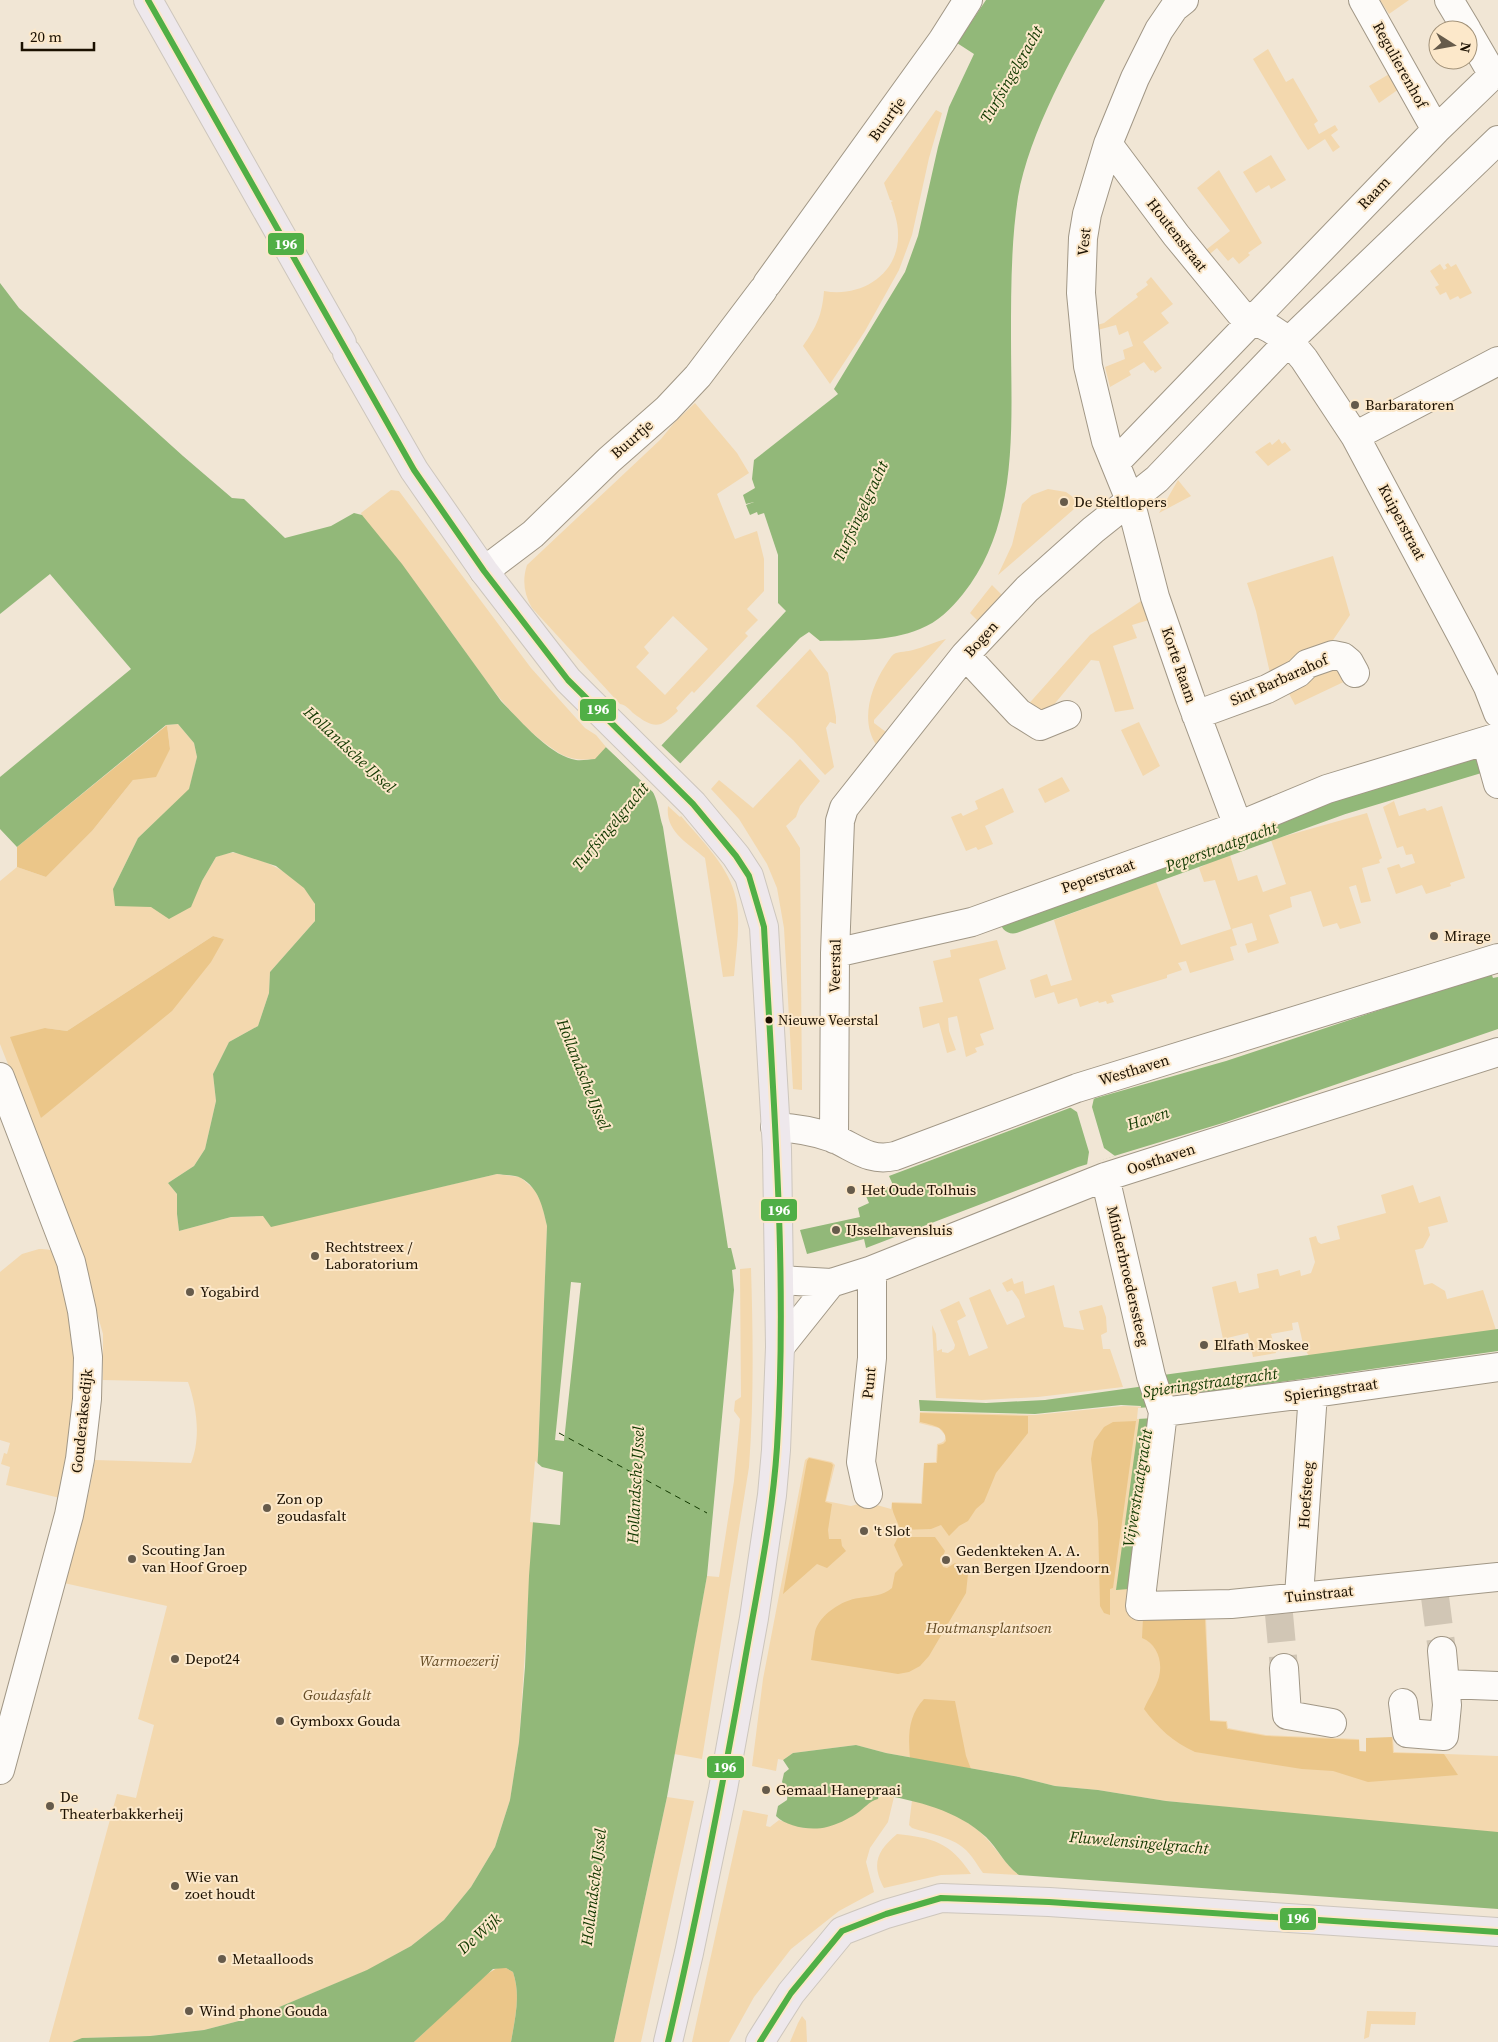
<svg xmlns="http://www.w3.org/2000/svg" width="1498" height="2042" viewBox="0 0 1498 2042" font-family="'Source Serif 4',serif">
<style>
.green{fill:#f3d8ae;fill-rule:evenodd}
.forest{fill:#ebc689}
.water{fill:#92b879}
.pier{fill:#f1e6d5}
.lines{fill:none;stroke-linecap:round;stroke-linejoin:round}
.canal{stroke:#92b879;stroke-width:25}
.ferry{stroke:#123900;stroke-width:1;stroke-dasharray:6 5;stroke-linecap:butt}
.minor-tunnel{stroke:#d1c6b5;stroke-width:28;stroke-dasharray:28 14;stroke-linecap:butt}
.minor-casing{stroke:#a19786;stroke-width:30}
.major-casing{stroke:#cdc6bd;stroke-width:30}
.minor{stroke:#fdfbf9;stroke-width:28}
.major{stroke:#eee8ec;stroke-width:28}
.bus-1-casing{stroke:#fce8ca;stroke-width:10}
.bus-1{stroke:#50af46;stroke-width:6}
.poi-dot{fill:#665b4b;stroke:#fce8ca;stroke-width:2}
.bus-dot{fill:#1b1000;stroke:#fce8ca;stroke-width:2}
.labels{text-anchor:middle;stroke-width:4;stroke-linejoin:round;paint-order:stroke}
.bus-label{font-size:14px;fill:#1b1000;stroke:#fce8ca;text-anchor:start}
.street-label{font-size:15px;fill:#1b1000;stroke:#fce8ca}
.poi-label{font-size:15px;fill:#1b1000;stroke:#fce8ca;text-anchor:start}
.park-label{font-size:15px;font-style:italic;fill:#654c25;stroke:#fce8ca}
.water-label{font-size:16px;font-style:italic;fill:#123900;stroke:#fce8ca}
.line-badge{stroke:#fce8ca;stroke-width:2}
.badge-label{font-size:14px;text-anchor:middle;font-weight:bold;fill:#fff}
</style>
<rect width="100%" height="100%" fill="#f1e6d5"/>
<!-- green -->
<path class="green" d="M1380 0H1409L1389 14Z
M1268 49 1286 82 1293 78 1318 121 1314 124 1319 134 1335 125 1338 130 1331 135 1340 147 1333 152 1325 139 1308 150 1300 138 1253 59Z
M1396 70 1399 89 1379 103 1369 86Z
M936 110 942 113 929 158 912 235 899 270 865 331 830 384 803 346C817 326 822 315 824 291 861 298 900 274 898 233 898 222 894 212 891 202L893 201 890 200 884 183Z
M1271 155 1286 180 1271 189 1269 185 1256 193 1243 172Z
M1219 170 1262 243 1248 253 1250 255 1239 264 1233 257 1228 261 1217 248 1205 258 1202 253 1230 231 1197 188Z
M1448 263 1451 267 1456 264 1472 293 1460 299 1458 296 1450 300 1446 292 1440 295 1435 287 1439 285 1430 271 1440 264 1444 270 1447 268 1445 265Z
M1151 277 1173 304 1161 313 1169 323 1143 342 1162 368 1155 373 1153 370 1151 371 1144 362 1129 371 1131 375 1110 387 1105 367 1125 359 1123 350 1133 346 1128 331 1119 335 1116 325 1094 331V326L1104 323 1138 297 1136 294 1148 285 1146 282Z
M695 403 737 453 749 473 717 494 735 539 757 531 764 559V591L747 609 758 620 745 633 748 636 694 693 692 691 676 708 678 711C660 729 654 729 633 713 629 709 626 705 620 704L532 608C524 594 522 580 527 565L661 439 674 423ZM673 616 708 649 665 695 636 667 649 653 644 647Z
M1279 439 1282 444 1285 442 1291 450 1268 466 1255 452 1270 442 1272 445Z
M1178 480 1191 496 1159 513Z
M1048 489 1066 492 1081 503 998 575 1012 545 1022 504 1032 495Z
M391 490 399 491 531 668 585 728 596 735 606 747 596 759C582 760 571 760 559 753 513 725 480 672 449 629 421 591 394 554 363 518L361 513Z
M1333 556 1350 615 1331 643 1270 673 1256 611 1247 583Z
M992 585 1005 598 982 625 970 613Z
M1141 601 1149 620 1132 625 1137 638 1113 646 1134 709 1115 712 1099 661 1091 660 1042 719 1025 708 1090 635Z
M946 639 874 720V723L890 735 877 746C860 722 870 689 885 666 887 663 891 656 894 654 899 651 908 652 913 650 924 647 935 642 946 639Z
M810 649 828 673 836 717V724L830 722 826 728 834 767 825 775 793 740 756 706Z
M1334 666 1352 678 1295 705 1286 688Z
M1139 722 1160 766 1143 776 1121 730Z
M178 724 194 743 197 757 189 790 138 838 113 889 202 881 216 857C222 855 229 852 235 853 259 856 309 879 315 905 316 910 315 916 315 921L270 972 269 993 258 1026 229 1042 213 1074 216 1101 205 1149 194 1166 168 1183 177 1194V1214L179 1231 231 1217 263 1216 436 1188 497 1174 520 1177 535 1190 542 1204 547 1226 538 1455 519 1742 510 1800 495 1847 471 1887 444 1920 411 1946 368 1970 258 2016 204 2030 150 2036 83 2038 72 2042H49L117 1794 136 1798 154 1725 138 1719 167 1606 64 1583 89 1492 95 1460 191 1463C201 1439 197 1407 188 1382L103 1380V1334L88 1281 44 1156 0 1044V881L17 867 46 877 92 831 133 780 170 749 167 725ZM213 936 224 939 41 1118 45 1028 67 1031Z
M800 759 820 781 800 806 796 817 786 826 800 848 802 1090 793 1089 784 928 777 888 767 864 739 819 711 789 719 780 753 808Z
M1062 777 1070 791 1045 803 1038 789Z
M1003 788 1014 812 985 826 993 844 978 850 976 847 966 851 951 817 961 813 963 816 978 809 975 801Z
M1394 801 1399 816 1425 808 1427 811 1442 806 1465 878 1450 883 1451 886 1426 894 1422 885 1396 894 1387 868 1399 864 1401 868 1415 863 1412 854 1406 855 1403 846 1397 848 1383 807Z
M668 806 680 817 681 816C701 840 730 867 736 899 741 924 736 951 734 976L723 977 705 858C688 843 665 832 668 806Z
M1367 813 1382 858 1379 860 1380 863 1362 868 1371 901 1361 903 1356 885 1349 887 1361 923 1340 929 1337 923 1323 927 1311 891 1290 897 1292 907 1269 915 1279 943 1248 953 1245 944 1257 940 1252 923 1232 929 1237 945 1230 947 1234 960 1190 973 1186 961 1178 963 1182 970 1167 975V978L1111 995 1114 1002 1107 1004 1106 1001 1099 1003 1098 1001 1080 1007 1077 998 1058 1004 1054 992 1035 998 1030 980 1047 974 1051 986 1072 980 1054 920 1156 882 1181 945 1231 929 1215 880 1204 882 1199 868 1229 852 1238 881 1257 875 1263 892 1286 884 1271 840Z
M997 940 1006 969 979 979 994 1029 980 1034 984 1045 975 1048 977 1052 966 1057 957 1016 948 1018 949 1031 956 1050 947 1053 939 1023 923 1028 919 1007 943 1002 933 961 951 957 950 950Z
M1413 1185 1419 1203 1440 1196 1448 1222 1428 1227 1430 1235 1423 1248 1415 1250 1424 1285 1432 1283 1445 1291 1447 1299 1483 1290 1496 1330 1309 1356 1304 1348 1298 1322 1292 1323 1293 1330 1271 1334 1276 1353 1253 1357 1248 1333 1223 1339 1212 1287 1236 1281 1239 1293 1259 1288 1257 1274 1278 1269 1280 1276 1300 1270 1301 1276 1311 1273 1315 1262 1309 1238 1316 1236 1318 1242 1321 1244 1340 1239 1337 1226 1386 1213 1381 1195Z
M39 1249C42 1249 47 1249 50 1250 57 1253 59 1267 61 1274 83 1344 76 1428 60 1498L6 1485 10 1467 1 1464 4 1453 7 1454 10 1443 0 1440V1272L22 1254Z
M751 1268C753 1334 754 1400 749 1467L702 1759 674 1754 707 1576 719 1577 734 1481 740 1419 734 1411 735 1401 741 1397 740 1269Z
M1012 1278 1014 1284 1023 1281 1025 1294 1054 1285 1064 1327 1084 1330 1079 1311 1102 1305 1106 1317 1107 1332 1101 1335 1103 1349H1110L1123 1387 1038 1397 982 1400 936 1398 932 1325 936 1334 937 1351 942 1349V1352L948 1353 954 1349 955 1345 940 1310 959 1301 966 1316 957 1321 969 1356 988 1348 969 1298 990 1289 1007 1325 1025 1317 1019 1300 1012 1290 1007 1292 1002 1283Z
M1123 1406 1151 1407 1129 1590 1130 1617H1206L1210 1720 1227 1721 1228 1728 1266 1735 1359 1739 1360 1751H1366V1739L1393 1738 1394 1752 1498 1756V1835L1166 1801 1098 1790 1055 1786 1019 1777 886 1753 856 1745 793 1753 783 1760 778 1759 776 1771 752 1766 763 1679 805 1460 809 1457 832 1462 835 1465 826 1501 851 1506 866 1502 891 1509 892 1502 921 1503 924 1463 936 1462 937 1444C943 1443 946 1441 945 1435L939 1428 919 1423 920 1412 1035 1415Z
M885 1795 894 1797 888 1822 870 1848 866 1862 874 1892 839 1911 791 1949 754 1997 729 2042H692L743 1810 768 1815 766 1826 770 1827 779 1820 804 1828 857 1813 873 1800Z
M667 1797 694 1801 641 2042H614Z
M912 1800C939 1806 970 1819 988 1840 999 1852 1006 1865 1019 1875L983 1873C979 1868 976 1862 972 1857 958 1837 933 1835 912 1828L909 1825Z
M897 1834C933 1838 950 1842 971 1874L941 1875 884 1888C871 1864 877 1851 897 1834Z
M1367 2011 1416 2012 1415 2025 1371 2024 1369 2037 1364 2039Z
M802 2016 806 2021 807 2042H790L798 2023Z"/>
<!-- forest -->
<path class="forest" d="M167 725 170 749 156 777 133 780 92 831 46 877 17 867V847Z
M213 936 224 939 211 962 172 1011 41 1118 10 1037 45 1028 67 1031Z
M920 1413 1028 1416V1433L996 1473 984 1502 976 1509 968 1521 959 1526 949 1536 941 1525 931 1529 900 1530C898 1521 891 1512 892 1503L922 1504 924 1463H937L938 1445 943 1444 946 1441C946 1426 932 1425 920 1422Z
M1136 1421 1113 1588 1110 1589V1615L1104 1613 1100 1606 1098 1522 1091 1459 1094 1441 1104 1427 1113 1422Z
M809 1458 831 1463 833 1465 825 1502 832 1504 828 1530 829 1539H841L842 1546 846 1551 827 1568 817 1564 783 1594 807 1461Z
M898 1537H935L945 1551 941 1561 943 1567 947 1568 955 1563 963 1568 968 1574 966 1593 929 1656 920 1666 909 1672 898 1674 811 1660C813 1651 813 1641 815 1632 819 1615 842 1600 859 1598 872 1596 882 1596 892 1588L895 1573 903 1565 894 1545Z
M1143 1618 1205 1619 1210 1721 1226 1722 1227 1729 1266 1736 1359 1740V1751L1366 1752V1738L1392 1737 1393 1753 1444 1754 1458 1775 1368 1782 1333 1771 1302 1769 1195 1752C1173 1742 1158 1728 1144 1709 1148 1699 1156 1688 1159 1677 1163 1661 1157 1644 1142 1638Z
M924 1699 955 1701 966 1756 971 1769 910 1758C908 1736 908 1716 924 1699Z
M498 1968H506L513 1972C521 1996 515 2018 511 2042H414C430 2028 483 1972 498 1968Z"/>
<!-- water -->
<path class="water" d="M986 0H1105C1072 56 1029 133 1018 197 1011 242 1011 292 1011 338 1011 424 1020 523 963 594 951 609 938 622 920 629 889 642 853 640 820 641L809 632 800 638 653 792C659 804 659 815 663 827L728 1248H731L736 1269 732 1270 734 1290 707 1576 667 1797 614 2042H511C515 2018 521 1996 513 1972L506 1968 493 1969 414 2042H72L82 2038 150 2036 204 2030 258 2016 367 1970 411 1946 444 1920 471 1887 495 1847 510 1800 519 1742 525 1667 529 1576 538 1455 547 1226C543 1208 539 1188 521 1178 515 1175 504 1175 497 1174L271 1227 263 1216 231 1217 179 1231 177 1214V1194L168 1183 194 1166 205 1149 216 1101 213 1074 229 1042 258 1026 269 993 270 972 315 921V904L304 888 276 866 233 852 216 857 202 881 191 907 169 919 151 907 115 906 113 889 138 838 189 789 197 757 194 743 178 724 166 725 17 847 0 829V777L131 669 50 574 0 614V283L19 308 183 456 232 498 244 499 285 538 331 526 354 513 362 515 402 564 501 701C519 719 550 756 576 760 582 761 590 759 595 759L606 747 635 774 786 611 778 603V555L764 513 758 515 757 512 750 515 746 505 754 502 746 504 743 495 755 488 752 479 754 460 838 394 834 389 905 272 918 236 938 147 949 107 974 54 957 43Z
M1491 973 1493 978 1498 977V1029L1226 1122 1078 1167 866 1248 864 1239 807 1254 800 1230 860 1217 858 1208 869 1203 866 1196 893 1185 889 1176 1096 1098 1226 1061Z
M1498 1329V1351L1218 1391 1173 1393 1157 1396 1129 1589 1116 1590 1141 1406 1121 1405 1035 1414 920 1411 919 1400 986 1403 1045 1400 1138 1387 1163 1375Z
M856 1745 886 1753 1019 1777 1055 1786 1098 1790 1166 1801 1498 1832V1909L1019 1875C1005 1865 998 1849 986 1837 957 1810 917 1801 879 1794L878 1799C869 1801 864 1809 856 1814 848 1819 836 1825 827 1827 811 1831 787 1827 776 1816L778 1806 787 1800 788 1790 782 1782 784 1773 789 1769 783 1760 793 1753Z"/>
<!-- pier -->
<path class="pier" d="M660 744 682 765 656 792 658 797 606 747 608 745 635 771Z
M1094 1098 1092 1107 1104 1148 1115 1156 1087 1165 1089 1152 1077 1112 1068 1106Z
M571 1282 581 1283 564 1441 555 1440Z
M1153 1407 1155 1418 1137 1419 1138 1408H1136Z
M535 1461 542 1467 563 1472 560 1525 530 1522Z"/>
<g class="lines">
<!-- canal -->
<path class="canal" d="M1013 921 1342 802 1498 755"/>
<!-- ferry -->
<path class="ferry" d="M559 1433 707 1513"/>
<!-- minor-tunnel -->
<path class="minor-tunnel" d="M1435 1597 1442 1651
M1279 1614 1284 1668"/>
<defs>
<path id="minor" d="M1184 0 1174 8 1159 30 1135 78 1108 144 1087 214 1083 238 1081 293 1088 366 1106 441 1130 500 1155 597 1190 698 1238 826
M1363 0 1436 130
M1449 0 1467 30
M1468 32 1493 75
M1108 144 1176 235 1240 313 1271 329 1289 341 1304 359 1355 436 1465 642 1488 687 1498 713
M767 284 942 41 968 0
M1355 436 1498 361
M1115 463 1436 130 1498 70
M484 571 533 534 609 460 667 409 698 376 763 290
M965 655 1019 713 1040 726 1067 715
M1196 715 1267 689 1298 673 1307 664 1333 655 1343 657 1349 662 1355 673
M1486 741 1498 784
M835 953 972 922 1238 826 1327 789 1498 737
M0 1077 71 1262 82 1311 88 1357 87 1399 80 1459 69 1515 0 1770
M775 1127C794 1128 814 1131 833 1138 856 1148 869 1162 895 1156L1077 1088 1498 958
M834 1139 835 953 840 821 844 808 965 655 1027 589 1093 530 1157 479 1289 341 1498 140
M1105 1177 1151 1376 1163 1412 1140 1606 1231 1604 1498 1577
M779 1280 831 1283 872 1270 1105 1177 1498 1052
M780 1347 831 1283
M1163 1412 1313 1393 1498 1367
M868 1494 861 1462 872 1358V1270
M1299 1596 1313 1393
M1442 1651 1445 1684 1498 1686
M1284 1668 1287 1715 1332 1723
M1403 1703 1407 1733 1444 1736 1447 1705 1445 1684"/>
<path id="major" d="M148 0 342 343
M347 353 414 470 484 571 568 680 693 804 736 856 749 876 764 927 777 1149 780 1347 776 1450 772 1495 754 1618 723 1789 689 1953 668 2042
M760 2042 791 1993 842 1931 886 1914 941 1898 1049 1902 1498 1932"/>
</defs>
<!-- minor casing -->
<use href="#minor" class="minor-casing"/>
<!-- major casing -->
<use href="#major" class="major-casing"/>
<!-- minor -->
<use href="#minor" class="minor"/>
<!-- major -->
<use href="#major" class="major"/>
<defs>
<path id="bus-1" d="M148 0 414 470 484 571 568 680 693 804 736 856 749 876 764 927C773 1100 788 1274 777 1447 772 1522 756 1596 743 1671 721 1795 697 1919 668 2042
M760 2042 791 1993 842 1931 886 1914 941 1898 1049 1902 1498 1932"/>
</defs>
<!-- bus-1 casing -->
<use href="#bus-1" class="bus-1-casing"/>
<!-- bus-1 -->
<use href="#bus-1" class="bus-1"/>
</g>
<!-- markers -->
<g class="poi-dot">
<circle cx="1355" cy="405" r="5"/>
<circle cx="1064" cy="502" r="5"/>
<circle cx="1434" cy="936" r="5"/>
<circle cx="851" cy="1190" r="5"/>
<circle cx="836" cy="1230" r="5"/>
<circle cx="315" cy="1256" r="5"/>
<circle cx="190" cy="1292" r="5"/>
<circle cx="1204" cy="1345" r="5"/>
<circle cx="267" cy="1508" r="5"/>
<circle cx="864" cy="1531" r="5"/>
<circle cx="132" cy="1559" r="5"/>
<circle cx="946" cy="1560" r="5"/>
<circle cx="175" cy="1659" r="5"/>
<circle cx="280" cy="1721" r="5"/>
<circle cx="766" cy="1790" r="5"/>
<circle cx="50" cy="1806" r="5"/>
<circle cx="175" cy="1886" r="5"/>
<circle cx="222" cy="1959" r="5"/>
<circle cx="189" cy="2011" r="5"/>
</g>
<circle class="bus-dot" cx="769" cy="1020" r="4.5"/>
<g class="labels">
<!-- bus labels -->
<g class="bus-label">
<text x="778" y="1025">Nieuwe Veerstal</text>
</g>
<!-- street labels -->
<g class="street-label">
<text transform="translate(1400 65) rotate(61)" y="5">Regulierenhof</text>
<text transform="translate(887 119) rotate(-54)" y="5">Buurtje</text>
<text transform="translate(1374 193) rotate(-46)" y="5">Raam</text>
<text transform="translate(1177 235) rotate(52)" y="5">Houtenstraat</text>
<text transform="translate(1084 242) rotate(-84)" y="5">Vest</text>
<text transform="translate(632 439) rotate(-41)" y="5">Buurtje</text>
<text transform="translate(1402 522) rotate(62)" y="5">Kuiperstraat</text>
<text transform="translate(981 639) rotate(-48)" y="5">Bogen</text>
<text transform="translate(1179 665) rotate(71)" y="5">Korte Raam</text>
<text transform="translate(1279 680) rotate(-24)" y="5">Sint Barbarahof</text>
<text transform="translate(1098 876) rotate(-19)" y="5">Peperstraat</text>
<text transform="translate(835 966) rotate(-89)" y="5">Veerstal</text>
<text transform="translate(1134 1070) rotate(-17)" y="5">Westhaven</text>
<text transform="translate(1161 1159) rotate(-18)" y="5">Oosthaven</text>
<text transform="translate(1128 1276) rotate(77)" y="5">Minderbroederssteeg</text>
<text transform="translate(869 1383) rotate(-84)" y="5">Punt</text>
<text transform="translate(1331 1390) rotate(-8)" y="5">Spieringstraat</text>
<text transform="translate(82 1421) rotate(-84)" y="5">Gouderaksedijk</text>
<text transform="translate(1306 1495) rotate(-86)" y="5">Hoefsteeg</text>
<text transform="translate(1319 1594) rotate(-6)" y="5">Tuinstraat</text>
</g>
<!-- poi labels -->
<g class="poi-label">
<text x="1365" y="410">Barbaratoren</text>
<text x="1074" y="507">De Steltlopers</text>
<text x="1444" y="941">Mirage</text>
<text x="861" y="1195">Het Oude Tolhuis</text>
<text x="846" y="1235">IJsselhavensluis</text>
<text x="325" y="1252">Rechtstreex /<tspan x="325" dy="17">Laboratorium</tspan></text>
<text x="200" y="1297">Yogabird</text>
<text x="1214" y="1350">Elfath Moskee</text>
<text x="277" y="1504">Zon op<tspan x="277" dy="17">goudasfalt</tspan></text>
<text x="874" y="1536">'t Slot</text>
<text x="142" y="1555">Scouting Jan<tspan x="142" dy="17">van Hoof Groep</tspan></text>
<text x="956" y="1556">Gedenkteken A. A.<tspan x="956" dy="17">van Bergen IJzendoorn</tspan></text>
<text x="185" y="1664">Depot24</text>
<text x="290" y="1726">Gymboxx Gouda</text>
<text x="776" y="1795">Gemaal Hanepraai</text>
<text x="60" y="1802">De<tspan x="60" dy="17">Theaterbakkerheij</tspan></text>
<text x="185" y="1882">Wie van<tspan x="185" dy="17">zoet houdt</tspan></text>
<text x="232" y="1964">Metaalloods</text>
<text x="199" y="2016">Wind phone Gouda</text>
</g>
<!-- park labels -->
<g class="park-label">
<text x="989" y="1633">Houtmansplantsoen</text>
<text x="459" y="1666">Warmoezerij</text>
<text x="337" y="1700">Goudasfalt</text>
</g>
<!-- water labels -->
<g class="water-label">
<text transform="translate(1011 74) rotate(-60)" y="6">Turfsingelgracht</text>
<text transform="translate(860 511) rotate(-65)" y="6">Turfsingelgracht</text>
<text transform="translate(350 749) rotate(43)" y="6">Hollandsche IJssel</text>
<text transform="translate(610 826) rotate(-50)" y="6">Turfsingelgracht</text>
<text transform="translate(1221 846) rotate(-20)" y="6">Peperstraatgracht</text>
<text transform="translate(584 1074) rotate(68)" y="6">Hollandsche IJssel</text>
<text transform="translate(1148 1118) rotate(-18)" y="6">Haven</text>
<text transform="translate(1210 1382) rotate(-8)" y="6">Spieringstraatgracht</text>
<text transform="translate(635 1485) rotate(-87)" y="6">Hollandsche IJssel</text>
<text transform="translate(1137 1488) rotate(-81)" y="6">Vijverstraatgracht</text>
<text transform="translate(1139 1842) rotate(5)" y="6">Fluwelensingelgracht</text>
<text transform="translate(593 1887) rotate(-83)" y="6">Hollandsche IJssel</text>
<text transform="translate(479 1933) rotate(-42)" y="6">De Wijk</text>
</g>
</g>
<g class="line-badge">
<rect x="267" y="232" width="38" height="24" rx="5" fill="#50af46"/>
<rect x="579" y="698" width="38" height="24" rx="5" fill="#50af46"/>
<rect x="760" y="1198" width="38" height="24" rx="5" fill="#50af46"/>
<rect x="706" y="1755" width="39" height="24" rx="5" fill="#50af46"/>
<rect x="1279" y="1907" width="38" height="24" rx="5" fill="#50af46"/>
</g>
<g class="badge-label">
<text x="286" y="249">196</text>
<text x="598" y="714">196</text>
<text x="779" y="1215">196</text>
<text x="725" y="1772">196</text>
<text x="1298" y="1923">196</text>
</g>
<!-- north arrow -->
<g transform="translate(1453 45) rotate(101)"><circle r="24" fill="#fce8ca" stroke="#a29279"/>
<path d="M0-4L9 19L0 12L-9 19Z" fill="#665b4b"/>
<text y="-8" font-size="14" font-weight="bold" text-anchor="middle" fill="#1b1000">N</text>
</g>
<!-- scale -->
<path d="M22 42v8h72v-8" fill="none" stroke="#1b1000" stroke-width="2.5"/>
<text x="30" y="42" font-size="15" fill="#1b1000" stroke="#fce8ca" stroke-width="4" paint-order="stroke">20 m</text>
</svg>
